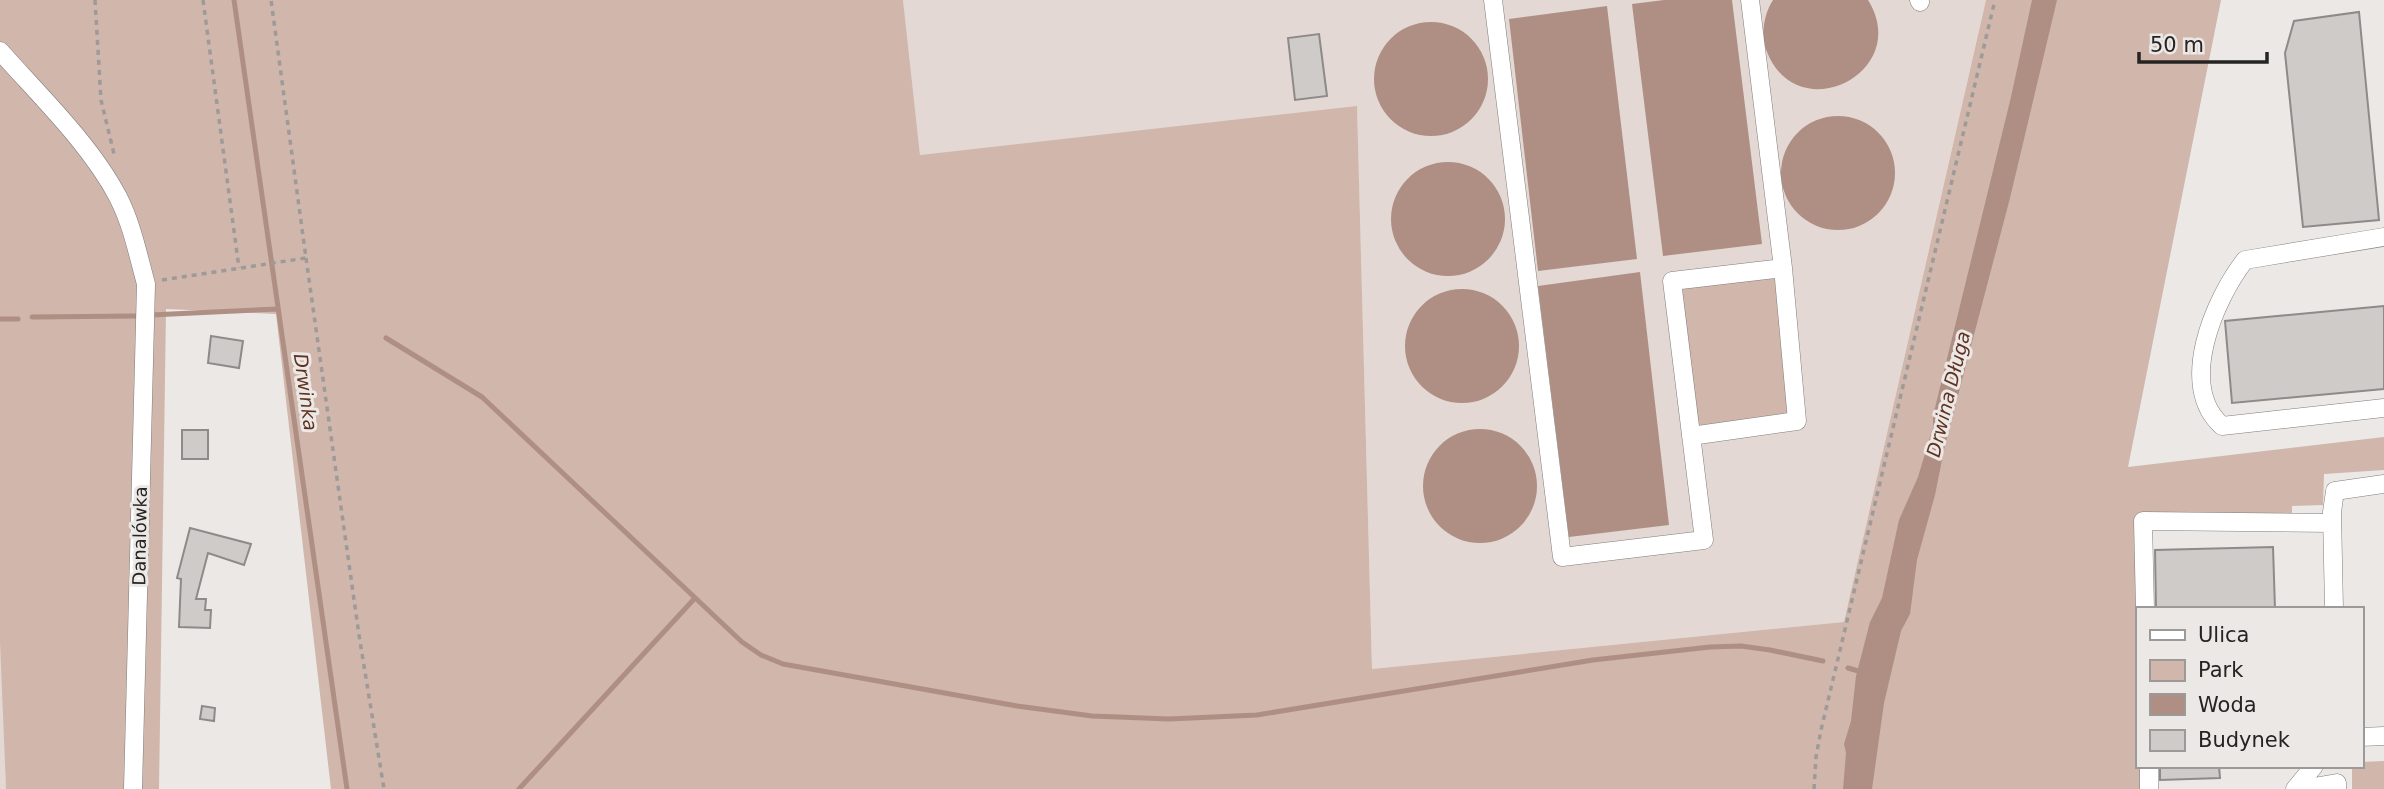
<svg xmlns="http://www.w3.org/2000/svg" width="2384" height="789" viewBox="0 0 2384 789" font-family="'DejaVu Sans',sans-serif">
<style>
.built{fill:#e3d8d3}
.green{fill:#d0b6ab}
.water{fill:#af8f83}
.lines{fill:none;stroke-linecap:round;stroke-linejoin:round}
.stream{stroke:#af8f83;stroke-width:5}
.building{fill:#cecbc9;stroke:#8e8a89;stroke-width:2}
.minor-casing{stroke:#807d7b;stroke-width:19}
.path{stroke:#9d9a99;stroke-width:3.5;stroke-dasharray:5 5;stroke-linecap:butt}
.minor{stroke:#fff;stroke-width:18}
.labels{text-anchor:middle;stroke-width:6;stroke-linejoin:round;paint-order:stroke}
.street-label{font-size:18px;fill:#252423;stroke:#ebe8e6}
.water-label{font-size:19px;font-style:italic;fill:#5f311e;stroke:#ebe8e6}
</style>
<rect width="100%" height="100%" fill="#ebe8e6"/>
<!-- built -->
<path class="built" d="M903 0H1986L1844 622 1372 669 1357 107 920 155Z
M0 641H1L6 789H0Z"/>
<!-- green -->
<path class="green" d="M0 0H903L920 155 1357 106 1372 669 1844 622 1986 0H2221L2128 467 2384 437V470L2324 474 2323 505 2292 506V514L2136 519 2137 766H2141V789H331L276 314 166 309 159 789H6L0 641Z
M1781 273 1788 413 1783 417 1700 427 1696 424 1681 292 1685 288Z
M2384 761V789H2352V766H2361V762Z"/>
<!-- water -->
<path class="water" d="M1664 0H1732L1762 244 1663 256 1632 4Z
M1773 0H1868C1913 72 1798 130 1767 52 1760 35 1764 14 1773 0Z
M2032 0H2057L2010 198 1945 445 1935 495 1917 560 1910 614 1901 631 1884 703 1872 789H1843L1846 753 1844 744 1851 721 1856 676 1870 622 1882 598 1899 520 1918 477 1933 427V416L2011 97Z
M1607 6 1637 259 1538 271 1509 19Z
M1374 79a57 57 0 1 1 114 0a57 57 0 1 1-114 0Z
M1781 173a57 57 0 1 1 114 0a57 57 0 1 1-114 0Z
M1391 219a57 57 0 1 1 114 0a57 57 0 1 1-114 0Z
M1640 272 1669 525 1569 537 1538 286Z
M1405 346a57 57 0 1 1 114 0a57 57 0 1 1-114 0Z
M1423 486a57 57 0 1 1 114 0a57 57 0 1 1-114 0Z"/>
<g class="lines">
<!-- stream -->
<path class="stream" d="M234 0 347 789
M151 315 277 309
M32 317 137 316
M0 319H18
M386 338 482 397 742 642 761 655 783 664 1017 706 1092 716 1169 719 1257 715 1593 660 1710 647 1741 646 1770 650 1823 661
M1848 668 1862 672
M519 789 695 598"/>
</g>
<!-- building -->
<path class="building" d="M2359 12 2379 220 2303 227 2285 53 2294 21Z
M1319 34 1327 96 1295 100 1288 38Z
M2384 306V389L2232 403 2225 321Z
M211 336 243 341 239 368 208 363Z
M182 430H208V459H182Z
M190 528 251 544 244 565 208 553 196 599H206L205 610H211L210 628 179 627 181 579 177 578Z
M2273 547 2275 609H2156L2155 550Z
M202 706 215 708 214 721 200 719Z
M2160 766H2219L2220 778 2160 780Z"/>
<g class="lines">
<defs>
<path id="minor" d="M1493 0 1562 557 1704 540 1672 281 1783 268 1750 0
M1919 0 1920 2
M0 51C39 95 91 145 118 197 132 224 138 255 146 284L133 789
M2384 237 2245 260C2214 300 2177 386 2222 426L2384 408
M1691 436 1797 421 1783 268
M2145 609 2143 521 2332 523
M2334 609 2332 512 2335 491 2384 484
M2361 737 2384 736
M2149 766V789
M2295 789 2314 766
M2302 789 2337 783V789"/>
</defs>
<!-- minor casing -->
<use href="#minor" class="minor-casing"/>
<!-- path -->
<path class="path" d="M95 0 101 100 115 158
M203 0 239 268
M306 258 359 635 384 789
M162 280 306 258 271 0
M1814 789 1816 757 1821 730 1995 0"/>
<!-- minor -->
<use href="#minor" class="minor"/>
</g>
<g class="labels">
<!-- street labels -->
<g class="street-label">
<text transform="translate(140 536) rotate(-89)" y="6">Danalówka</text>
</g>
<!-- water labels -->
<g class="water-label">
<text transform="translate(306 392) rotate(82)" y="7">Drwinka</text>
<text transform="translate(1948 394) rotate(-76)" y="7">Drwina Długa</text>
</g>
</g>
<!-- legend -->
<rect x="2136" y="607" width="228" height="161" fill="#ebe8e6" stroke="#9c9a98" stroke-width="2"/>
<rect x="2150" y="630" width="35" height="10" fill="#ffffff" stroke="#9c9a98" stroke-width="2"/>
<text x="2198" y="642" font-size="21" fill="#252423">Ulica</text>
<rect x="2150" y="660" width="35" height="21" fill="#d0b6ab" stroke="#9c9a98" stroke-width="2"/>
<text x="2198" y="677" font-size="21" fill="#252423">Park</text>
<rect x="2150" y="694" width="35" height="21" fill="#af8f83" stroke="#9c9a98" stroke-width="2"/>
<text x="2198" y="712" font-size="21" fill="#252423">Woda</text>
<rect x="2150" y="730" width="35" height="21" fill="#cecbc9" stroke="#9c9a98" stroke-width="2"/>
<text x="2198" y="747" font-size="21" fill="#252423">Budynek</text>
<!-- scale -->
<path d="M2139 52v10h128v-10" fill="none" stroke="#252423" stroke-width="3.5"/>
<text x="2150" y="52" font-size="21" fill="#252423" stroke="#ebe8e6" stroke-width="5" paint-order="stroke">50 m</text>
</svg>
